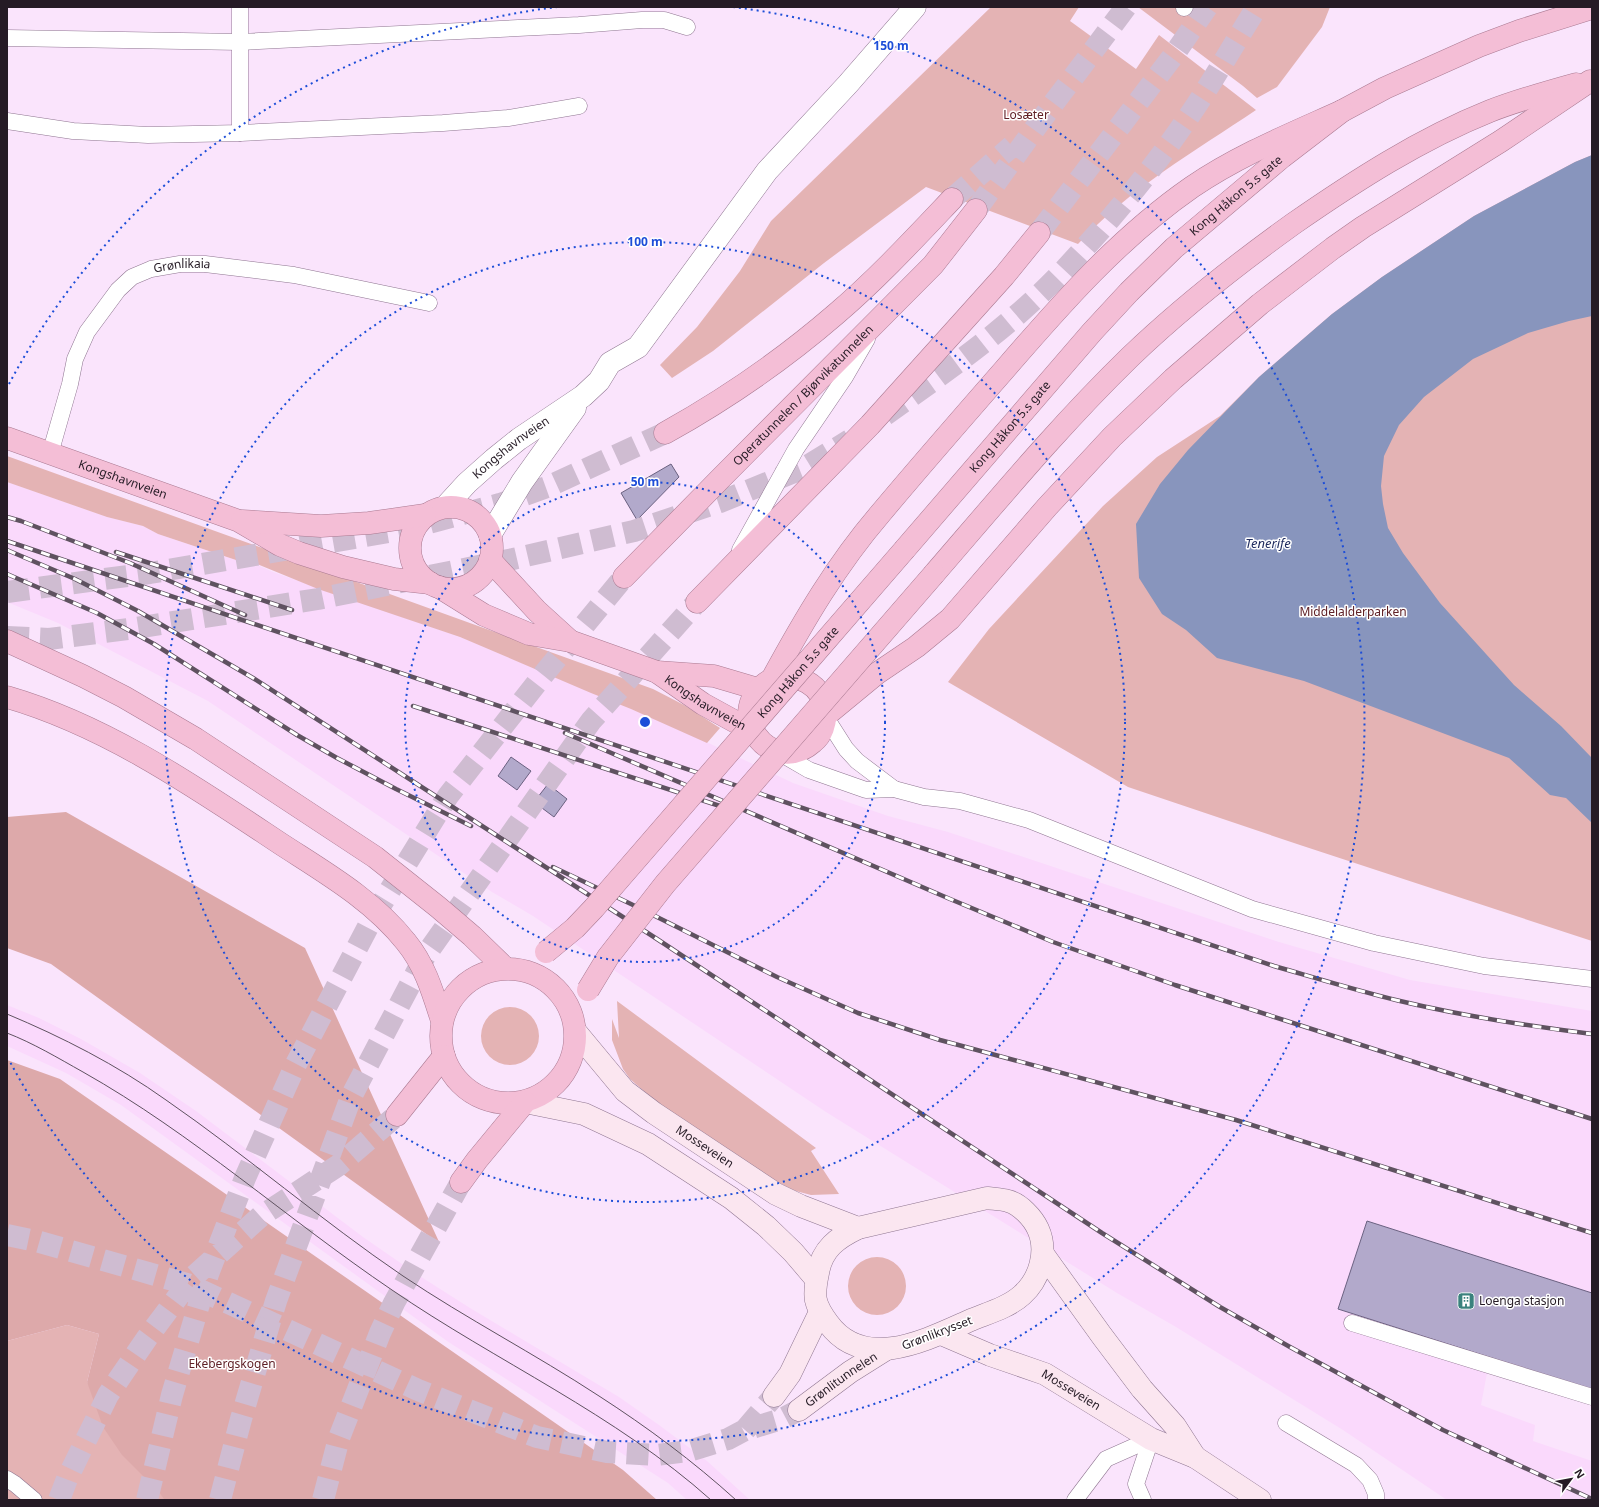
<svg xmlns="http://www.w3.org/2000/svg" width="1599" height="1507" viewBox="0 0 1599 1507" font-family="'Noto Sans',sans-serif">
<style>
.built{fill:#fad9fc}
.green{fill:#e4b3b4}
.forest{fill:#dda9aa}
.water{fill:#8895bd}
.building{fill:#b2a9cb;stroke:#6a6180}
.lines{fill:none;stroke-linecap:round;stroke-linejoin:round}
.secondary-tunnel{stroke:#cfbcd1;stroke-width:22;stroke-dasharray:22 11;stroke-linecap:butt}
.trunk-tunnel{stroke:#cfbcd1;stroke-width:22;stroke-dasharray:22 11;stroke-linecap:butt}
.service-casing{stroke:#8f7691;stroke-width:17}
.tertiary-casing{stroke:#8f7691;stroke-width:23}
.secondary-casing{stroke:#8f7691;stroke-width:23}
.trunk-casing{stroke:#aa7a92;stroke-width:23}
.service{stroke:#fff;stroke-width:16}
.tertiary{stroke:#fff;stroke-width:22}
.secondary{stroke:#fbe6f0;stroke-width:22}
.trunk{stroke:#f4bed6;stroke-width:22}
.tram{stroke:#5f5260;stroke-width:1}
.rail-casing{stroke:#5f5260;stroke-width:4.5}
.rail{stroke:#fff;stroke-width:3;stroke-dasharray:9;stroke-linecap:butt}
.trunk-bridge-casing{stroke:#aa7a92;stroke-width:23;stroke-linecap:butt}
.trunk-bridge{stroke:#f4bed6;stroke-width:22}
.ring{fill:none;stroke:#1d4ed8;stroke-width:2;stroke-dasharray:2 4}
.labels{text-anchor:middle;stroke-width:3;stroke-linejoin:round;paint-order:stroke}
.park-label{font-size:12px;fill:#602127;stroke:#fff}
.street-label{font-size:12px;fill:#251b25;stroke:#fff}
.poi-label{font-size:12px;fill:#251b25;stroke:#fff;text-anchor:start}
.water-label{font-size:13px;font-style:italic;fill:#202c5f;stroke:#fff}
.centre{fill:#1d4ed8;stroke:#fff;stroke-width:2}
.ring-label{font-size:12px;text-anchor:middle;font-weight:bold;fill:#1d4ed8;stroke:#fff;stroke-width:3;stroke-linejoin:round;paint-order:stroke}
</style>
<rect width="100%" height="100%" fill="#fae4fc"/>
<!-- built -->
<path class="built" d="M7 482 107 517 143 526 158 534 239 561 247 560 273 572 460 637 681 730 793 783 888 816 948 832 1279 942 1410 980 1592 1011V1390L1487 1373 1481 1405 1535 1425 1533 1441 1592 1461V1500H1447L1343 1430 1176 1327 1117 1293 826 1112 533 916 492 892 208 701 58 623 7 602Z
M7 1005 39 1018 81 1039 140 1073 196 1111 363 1237 415 1273 470 1308 619 1397 659 1425 707 1461 750 1500H687L668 1483 447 1341 121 1105 66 1073 7 1046Z"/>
<!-- green -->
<path class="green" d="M991 7H1079L1070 21 1136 69 1159 35 1256 110C1195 151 1129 189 1078 244L926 187 824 263 713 351 672 378 660 365 697 327 740 271 771 221Z
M1138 7H1330L1322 27 1277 87 1257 98 1243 86Z
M1592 155V941L1300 845 1128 787 948 682 989 629 1103 506 1157 457 1220 416 1259 377 1332 314 1382 277 1474 216 1575 162Z
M7 456 653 689 684 705 720 728 707 743 631 709 591 693 460 637 318 589 247 560 239 561 158 534 143 526 107 517 7 482Z
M617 1001 816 1148 811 1151 839 1194 811 1195 792 1190 759 1171 661 1106 630 1079 623 1069 612 1040V1019L619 1038Z
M481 1036a29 29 0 1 1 58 0a29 29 0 1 1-58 0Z
M848 1286a29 29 0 1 1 58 0a29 29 0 1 1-58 0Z
M67 1325 99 1334 87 1382 161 1493 164 1500H7V1341Z"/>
<!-- forest -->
<path class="forest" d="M66 812 305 948 440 1244 51 964 7 948V817Z
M7 1060 60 1079 623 1470 657 1500H164L160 1493 122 1455 103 1427 87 1382 99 1334 67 1325 7 1341Z"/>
<!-- water -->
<path class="water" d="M1592 155V316L1569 321 1528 333 1473 359 1424 397 1399 425 1384 456 1381 486 1383 504 1388 528 1403 553 1440 603 1514 685 1561 726 1592 758V823L1566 798 1550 795 1509 758 1304 681 1217 658 1186 630 1162 614 1139 578 1136 524 1160 484 1188 450 1259 377 1332 314 1382 277 1474 216 1575 162Z"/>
<!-- building -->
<path class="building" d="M671 464 679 477 637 520 621 493Z
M511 757 531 771 517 790 498 776Z
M548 784 567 799 554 817 534 802Z
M1367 1221 1592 1293V1390L1338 1309Z"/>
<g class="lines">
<!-- secondary-tunnel -->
<path class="secondary-tunnel" d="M7 1235 36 1241 187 1284 418 1390 537 1437 607 1452 657 1455 689 1451 728 1439 745 1430 782 1419 799 1410
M745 1430 774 1396"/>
<!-- trunk-tunnel -->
<path class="trunk-tunnel" d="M952 199 1012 146
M976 210 1041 120 1126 7
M1039 233 1173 56 1207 7
M885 415C948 370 1014 324 1067 267 1109 222 1150 173 1185 122 1211 85 1233 45 1257 7
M7 592 150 573 406 529 500 504 547 487 665 433
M7 637 49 639 136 628 318 599 513 559 634 531 720 502 804 468 850 440
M59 1500 67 1479 108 1395 147 1338 192 1278 261 1216 339 1165 397 1115
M147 1500 172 1395 208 1274 245 1178 295 1066 371 921 448 796 543 675 624 577
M220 1500 241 1419 276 1301 351 1097 425 956 591 721 697 602
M323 1500 339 1438 380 1333 394 1303 461 1182"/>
<defs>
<g id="service">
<path d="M240 7V133"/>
<path d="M1184 8 1185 7"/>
<path d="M7 38 240 42 579 25 642 20H664L687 27"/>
<path d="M7 121 73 131 148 135 240 133 443 123 508 118 579 106"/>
<path id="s1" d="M50 454 70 384 75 359 87 332 118 290 132 277 151 269 180 264H205L294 275 429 303"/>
<path d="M740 550 796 449 845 377 867 339"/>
<path d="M825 716 846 749 857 761 894 789"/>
<path d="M778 752 809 770 866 790 894 789 924 797 960 801 1029 820 1252 909 1374 943 1484 966 1592 979"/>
<path d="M1352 1323 1592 1397"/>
<path d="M1286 1423 1356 1465 1370 1480 1376 1494V1500"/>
<path d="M7 1479 15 1484 34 1500"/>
<path d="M1075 1500 1106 1459 1151 1439"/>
<path d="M1143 1500 1136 1484 1151 1439"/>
</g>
<g id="tertiary">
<path id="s2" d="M445 507 467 483 494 459 519 439 583 396 599 381 610 363 638 347 767 171 848 84 915 7"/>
<path d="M490 535 522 482 575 408"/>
</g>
<g id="secondary">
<path id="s3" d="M576 1032 625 1091 654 1113 776 1194 801 1206 858 1228"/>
<path d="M525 1102 584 1114 648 1144 731 1198 766 1226 793 1252 816 1279"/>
<path d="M987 1198C994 1199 1001 1199 1008 1201 1020 1204 1033 1218 1038 1229 1048 1251 1040 1279 1022 1295 1009 1307 988 1313 971 1320 928 1339 864 1373 828 1323 814 1304 813 1297 818 1273 822 1249 837 1238 858 1228Z"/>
<path d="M1043 1254 1102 1336 1142 1389 1175 1426 1195 1457"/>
<path id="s4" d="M941 1334 990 1355 1045 1374 1151 1439 1195 1457 1260 1500"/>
<path d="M774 1396 790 1374 820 1312"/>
<path id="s5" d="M799 1410 850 1372 885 1350"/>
</g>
<g id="trunk">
<path d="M665 433C726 399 784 359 836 314 878 278 915 238 952 199"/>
<path id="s6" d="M7 438 239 521 280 545 299 553 343 567 394 579 430 583"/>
<circle cx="451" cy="548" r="41"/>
<path d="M242 521 321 526 369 523 425 515"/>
<path id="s7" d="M905 549 1092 332 1129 292 1174 248 1282 157 1342 111 1385 88 1479 46 1519 31 1592 8"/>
<path d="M490 560 537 611 570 641"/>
<path d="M934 574C998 500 1060 425 1130 357 1181 308 1236 265 1293 224 1355 181 1420 139 1490 111 1518 100 1547 92 1576 84"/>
<path id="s8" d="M624 577 722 477 933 265 976 210"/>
<path id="s9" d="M439 587 484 615 529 634 570 641 657 672 703 704 754 732"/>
<path d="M697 602 870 425 1004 276 1039 233"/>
<path d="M7 641 83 676 124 697 196 739 375 857 438 907 472 936 505 968"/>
<path d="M657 672 714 676 758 689"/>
<path d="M772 679C797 672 824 684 825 712 826 723 822 735 813 742 771 779 718 710 772 679 804 620 837 564 880 514 921 465 963 417 1005 369 1062 303 1120 237 1192 187 1239 155 1291 134 1342 111"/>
<path d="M7 697C107 726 195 787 281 844 324 872 373 900 406 942 425 965 433 993 442 1021"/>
<path d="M825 716 876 674 916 647 950 619 1047 507 1112 437 1173 379 1260 304 1333 248 1363 227 1501 141 1590 81"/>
<circle cx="508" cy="1036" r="67"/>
<path d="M397 1115 444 1056"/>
<path d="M461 1182 477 1160 525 1102"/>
</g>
</defs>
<!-- service casing -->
<use href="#service" class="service-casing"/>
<!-- tertiary casing -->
<use href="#tertiary" class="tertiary-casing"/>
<!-- secondary casing -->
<use href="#secondary" class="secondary-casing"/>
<!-- trunk casing -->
<use href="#trunk" class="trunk-casing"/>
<!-- service -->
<use href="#service" class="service"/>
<!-- tertiary -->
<use href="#tertiary" class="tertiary"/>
<!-- secondary -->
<use href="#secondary" class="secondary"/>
<!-- trunk -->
<use href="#trunk" class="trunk"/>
<!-- tram -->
<path class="tram" d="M7 1014C62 1037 117 1065 166 1100 247 1156 322 1221 403 1276 467 1319 535 1354 599 1396 647 1427 693 1461 736 1500
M7 1033C33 1043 58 1058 83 1072 193 1134 287 1219 392 1290 497 1362 615 1414 711 1500"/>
<defs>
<path id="rail" d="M7 517 21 521 130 563 245 615
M7 541 1274 966C1316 978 1358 991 1400 1001 1463 1016 1528 1026 1592 1034
M7 550 75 579 138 611 253 678 657 939 1102 1233 1220 1307 1290 1347 1443 1430 1592 1499
M116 552 292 610
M7 574 97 613 154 644 297 735 337 758 396 789 471 826
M413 706 723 807
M565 733 950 899 1053 942 1175 985 1592 1119
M553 867 631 904 777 977 858 1013 940 1040 1236 1120 1592 1233"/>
</defs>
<!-- rail casing -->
<use href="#rail" class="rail-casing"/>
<!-- rail -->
<use href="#rail" class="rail"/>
<defs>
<g id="trunk-bridge">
<path id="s10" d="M546 952 575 928 594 908 905 549"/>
<path d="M588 990 608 957 665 884 934 574"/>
</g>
</defs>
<!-- trunk-bridge casing -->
<use href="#trunk-bridge" class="trunk-bridge-casing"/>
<!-- trunk-bridge -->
<use href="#trunk-bridge" class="trunk-bridge"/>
</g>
<!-- distance rings -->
<g class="ring">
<circle cx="645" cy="722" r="240"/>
<circle cx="645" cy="722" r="480"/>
<path d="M9 384A720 720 0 0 1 557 7M733 7A720 720 0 1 1 9 1060"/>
</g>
<!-- icons -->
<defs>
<symbol id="building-square" viewBox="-11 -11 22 22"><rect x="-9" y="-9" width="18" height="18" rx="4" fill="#3a827d" stroke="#fff"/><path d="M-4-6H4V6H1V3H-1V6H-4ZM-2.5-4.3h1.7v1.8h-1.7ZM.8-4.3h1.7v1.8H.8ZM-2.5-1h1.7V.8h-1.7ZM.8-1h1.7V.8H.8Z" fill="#fff"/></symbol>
</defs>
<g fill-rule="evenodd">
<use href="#building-square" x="1456" y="1291" width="20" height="20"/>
</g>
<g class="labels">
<!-- park labels -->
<g class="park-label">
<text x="1026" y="119">Losæter</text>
<text x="1353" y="616">Middelalderparken</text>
<text x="232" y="1368">Ekebergskogen</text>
</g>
<!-- street labels -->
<g class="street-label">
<text dy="4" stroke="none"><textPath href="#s7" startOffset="485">Kong Håkon 5.s gate</textPath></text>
<text dy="4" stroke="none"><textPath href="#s1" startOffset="251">Grønlikaia</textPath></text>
<text dy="4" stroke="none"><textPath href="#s8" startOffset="255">Operatunnelen / Bjørvikatunnelen</textPath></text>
<text dy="4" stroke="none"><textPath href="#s7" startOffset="161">Kong Håkon 5.s gate</textPath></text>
<text dy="4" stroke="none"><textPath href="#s2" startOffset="89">Kongshavnveien</textPath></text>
<text dy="4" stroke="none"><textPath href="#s6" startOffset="123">Kongshavnveien</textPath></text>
<text dy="4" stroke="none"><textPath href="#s10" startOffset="377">Kong Håkon 5.s gate</textPath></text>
<text dy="4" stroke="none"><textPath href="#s9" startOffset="293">Kongshavnveien</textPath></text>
<text dy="4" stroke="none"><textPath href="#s3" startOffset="174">Mosseveien</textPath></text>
<text transform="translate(937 1333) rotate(-21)" y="4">Grønlikrysset</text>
<text dy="4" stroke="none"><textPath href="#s5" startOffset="52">Grønlitunnelen</textPath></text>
<text dy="4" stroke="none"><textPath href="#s4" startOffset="142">Mosseveien</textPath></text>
</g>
<!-- poi labels -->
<g class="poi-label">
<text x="1479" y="1305">Loenga stasjon</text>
</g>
<!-- water labels -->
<g class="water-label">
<text x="1268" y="548">Tenerife</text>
</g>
</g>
<circle cx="645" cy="722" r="6" class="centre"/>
<g class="ring-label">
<text x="891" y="50">150 m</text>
<text x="645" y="246">100 m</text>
<text x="645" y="486">50 m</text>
</g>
<!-- border -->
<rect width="1599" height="1507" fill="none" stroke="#251b25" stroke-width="16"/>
<!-- north arrow -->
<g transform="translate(1571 1479) rotate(58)" stroke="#ffffff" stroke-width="3" paint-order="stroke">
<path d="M0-3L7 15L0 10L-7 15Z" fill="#251b25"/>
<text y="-6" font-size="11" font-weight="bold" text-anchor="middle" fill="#251b25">N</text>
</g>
</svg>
